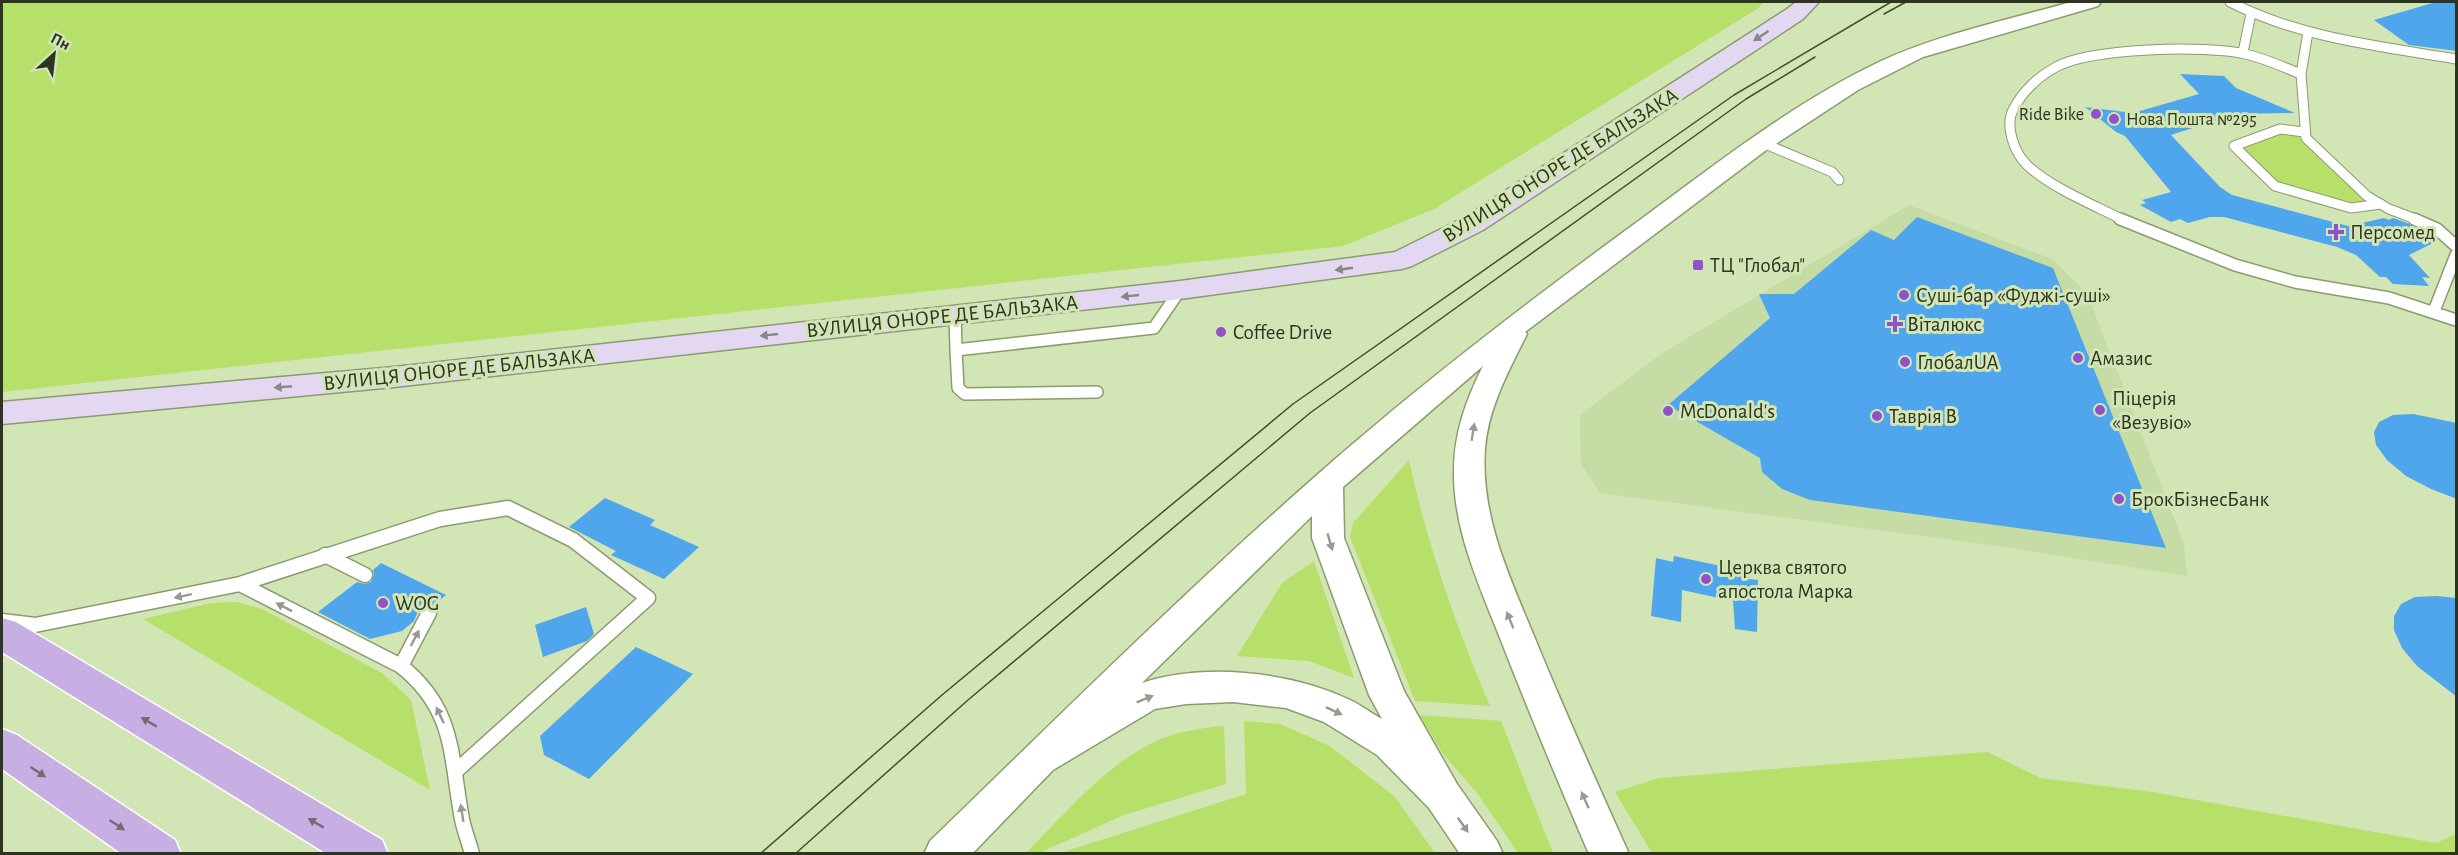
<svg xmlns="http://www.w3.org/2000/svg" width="2458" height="855" viewBox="0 0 2458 855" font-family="'Alegreya Sans',sans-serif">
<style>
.built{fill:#c6dca5}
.green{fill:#b7e06a}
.building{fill:#4fa6ed}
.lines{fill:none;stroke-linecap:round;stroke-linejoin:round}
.service-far2-casing{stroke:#8a9c6f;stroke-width:11}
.service-far1-casing{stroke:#8a9c6f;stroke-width:14}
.service-casing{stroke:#8a9c6f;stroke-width:17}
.tertiary-casing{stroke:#8a9c6f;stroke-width:3}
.secondary-casing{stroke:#8a9c6f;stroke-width:3}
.primary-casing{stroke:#fff;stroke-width:3}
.service-far2{stroke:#fff;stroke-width:9}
.service-far1{stroke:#fff;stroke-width:11}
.service{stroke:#fff;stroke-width:14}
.tertiary{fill:#fff;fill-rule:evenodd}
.secondary{fill:#e4d7f1;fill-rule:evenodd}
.primary{fill:#c8afe3;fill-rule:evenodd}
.tram{stroke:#444d36;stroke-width:1.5}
.oneway{fill:#888689}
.oneway2{fill:#969a90}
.oneway3{fill:#736b78}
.poi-dot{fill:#9052c8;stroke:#d2e5b5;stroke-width:2}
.labels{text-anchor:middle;stroke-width:6;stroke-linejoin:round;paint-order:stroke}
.far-poi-label{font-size:18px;fill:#2d3421;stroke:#d2e5b5;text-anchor:end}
.street-label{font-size:21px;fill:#2d3421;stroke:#d2e5b5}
.poi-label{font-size:21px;fill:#2d3421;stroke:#d2e5b5;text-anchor:start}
</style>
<rect width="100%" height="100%" fill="#d2e5b5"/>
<!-- built -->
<path class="built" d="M1909 205 2052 259 2087 293 2184 544 2187 576 2004 547 1600 493 1581 464 1580 415 1661 354Z"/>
<!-- green -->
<path class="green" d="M2 2H1765L1757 9 1434 209 1343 246 2 392Z
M2280 129 2293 131 2370 205 2351 208 2275 186 2234 146Z
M1409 460C1427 544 1456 626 1490 706L1415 701 1350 537 1353 523Z
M1314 561 1354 678 1309 661 1237 656 1282 583Z
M237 602 262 609 382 673 411 700 430 790 143 619 211 603Z
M1419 715 1501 721 1553 853H1518L1477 793 1443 754Z
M1244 721 1280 724 1330 746 1395 797 1435 853H1060L1246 794Z
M1224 726 1226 784 1124 815 1039 853H1026C1064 815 1102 768 1152 743 1174 732 1199 728 1224 726Z
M1987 752 2041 778 2152 792 2436 843 2456 834V853H1652L1615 792 1659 778Z"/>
<!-- building -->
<path class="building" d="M2436 2H2457V51L2409 45 2374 20Z
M2180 74 2224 76 2236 88 2295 113 2236 114 2171 135 2220 187 2232 195 2348 226 2384 218 2389 220 2393 218 2407 223 2430 235 2423 237 2435 242 2409 255 2430 278 2422 277 2429 286 2393 284 2386 277H2380L2356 255 2337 247 2224 217H2210L2188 223 2180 219 2171 222 2140 205 2146 203 2142 200 2171 192 2125 136 2116 132 2085 107 2133 113 2199 94Z
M1917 217 2053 268 2166 548 1810 500 1782 489 1762 472 1760 458 1668 405 1770 318 1759 294H1794L1871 230 1894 240Z
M2413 414 2457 423V499L2431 489 2406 476 2387 460 2376 445 2374 432 2379 422 2393 415Z
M605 498 655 520 650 525 699 547 664 579 611 555 616 551 569 527Z
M1674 556 1749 572V579L1758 580 1757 632 1735 629 1733 601 1682 590 1681 622 1651 616 1656 558 1673 562Z
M381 563 446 595 434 605 429 602 421 604 414 621 402 631 370 639 318 612 357 582 365 584 371 582 374 575 373 570Z
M2436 596 2457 598V697L2417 666 2402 648 2394 630V616L2401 604 2415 597Z
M586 607 594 634 587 641 543 657 535 625Z
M636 647 693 674 589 779 544 755 540 736Z"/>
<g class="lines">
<defs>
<path id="service-far2" d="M2230 2C2301 38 2378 46 2456 59
M2308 32 2301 74 2306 138 2367 196 2389 209 2418 220
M2243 52 2251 14
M2304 132 2280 129 2234 146 2275 186 2351 208 2381 204
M1763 143 1832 172 1839 180
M2123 220C2094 205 2052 188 2028 166 2014 153 2004 125 2014 108 2023 91 2039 76 2056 67 2091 48 2205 45 2245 54 2264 58 2283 67 2301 74"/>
<path id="service-far1" d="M2120 219 2235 265 2295 282 2389 298 2456 320
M2414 219 2437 229 2456 246
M2434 311 2456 255
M955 315 956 350 1154 328 1180 290
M956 350 958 388 965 394 1097 392"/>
<path id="service" d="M325 555 365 575
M240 584 401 666C456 710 450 756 462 819 464 830 469 842 472 854
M2 621 35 625 240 584 440 519 508 508 573 540 648 598 456 771
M401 666 429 613 427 611"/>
<path id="tertiary" d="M2071 2H2101L2098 6 1923 57 1858 90 1765 151 1525 332 1527 334C1509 370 1488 408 1485 449 1480 517 1511 580 1536 641 1565 712 1597 783 1629 854H1589C1558 782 1528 710 1500 638 1479 585 1453 529 1454 471 1454 433 1466 400 1483 366L1343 487 1344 538 1404 691 1457 784 1497 841 1503 854H1460L1429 808 1377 755 1324 722 1286 708 1233 702 1186 704 1155 709 1053 770 972 854H924L930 841C1057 718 1184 592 1317 475 1418 386 1525 304 1633 225 1712 167 1791 104 1879 62 1939 34 2008 20 2071 2ZM1312 516V538L1369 695 1382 719C1371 713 1361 705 1350 700 1291 672 1204 662 1142 683Z"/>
<path id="secondary" d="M1796 2H1819L1803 19 1483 230 1412 266 1402 269 1180 299 394 387 2 424V402L394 367 1180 281 1395 252 1463 218 1787 9Z"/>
<path id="primary" d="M2 618 16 622 382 840 388 854H327L2 652Z
M2 729 17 735 175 840 181 854H122L2 769Z"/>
</defs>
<!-- service-far2 casing -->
<use href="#service-far2" class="service-far2-casing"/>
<!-- service-far1 casing -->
<use href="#service-far1" class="service-far1-casing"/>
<!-- service casing -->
<use href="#service" class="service-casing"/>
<!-- tertiary casing -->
<use href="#tertiary" class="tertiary-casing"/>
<!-- secondary casing -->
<use href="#secondary" class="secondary-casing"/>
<!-- primary casing -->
<use href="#primary" class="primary-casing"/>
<!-- service-far2 -->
<use href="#service-far2" class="service-far2"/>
<!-- service-far1 -->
<use href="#service-far1" class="service-far1"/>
<!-- service -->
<use href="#service" class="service"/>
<!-- tertiary -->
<use href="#tertiary" class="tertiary"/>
<!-- secondary -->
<use href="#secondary" class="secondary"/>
<!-- primary -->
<use href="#primary" class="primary"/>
<!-- tram -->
<path class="tram" d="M1884 14 1906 2
M760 854 942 695 1293 404 1734 95 1891 2
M795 854 968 700 1310 413 1746 99 1815 57"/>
</g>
<!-- one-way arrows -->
<defs><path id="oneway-solid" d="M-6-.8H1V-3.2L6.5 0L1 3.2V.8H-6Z" transform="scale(1.5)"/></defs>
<g class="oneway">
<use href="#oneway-solid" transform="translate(1761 36) rotate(147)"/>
<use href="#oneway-solid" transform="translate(1344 269) rotate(172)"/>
<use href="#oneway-solid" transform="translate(1130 296) rotate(174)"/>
<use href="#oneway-solid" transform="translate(769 335) rotate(174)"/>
<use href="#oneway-solid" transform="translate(283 387) rotate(175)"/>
</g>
<g class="oneway2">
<use href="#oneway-solid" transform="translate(1473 432) rotate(-81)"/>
<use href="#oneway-solid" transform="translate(1330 542) rotate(74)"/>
<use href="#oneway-solid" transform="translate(183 596) rotate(168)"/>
<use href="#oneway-solid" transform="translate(284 607) rotate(-153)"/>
<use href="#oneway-solid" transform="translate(1510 620) rotate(-112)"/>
<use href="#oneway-solid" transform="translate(415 638) rotate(-62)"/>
<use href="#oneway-solid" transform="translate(1145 699) rotate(-22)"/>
<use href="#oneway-solid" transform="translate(1334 711) rotate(25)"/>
<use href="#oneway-solid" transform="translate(440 715) rotate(-115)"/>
<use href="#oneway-solid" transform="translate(1585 800) rotate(-114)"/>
<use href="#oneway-solid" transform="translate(462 813) rotate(-99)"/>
<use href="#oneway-solid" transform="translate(1463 825) rotate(55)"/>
</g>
<g class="oneway3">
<use href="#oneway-solid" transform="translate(149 722) rotate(-149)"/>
<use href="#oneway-solid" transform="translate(38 772) rotate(34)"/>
<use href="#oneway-solid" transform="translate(316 823) rotate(-149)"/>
<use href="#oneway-solid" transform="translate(117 825) rotate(34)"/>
</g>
<!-- markers -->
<g class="poi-dot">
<circle cx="2096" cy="114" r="6"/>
<circle cx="2114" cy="119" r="6"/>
<path d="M2333 223h6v6h6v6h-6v6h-6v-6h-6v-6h6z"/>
<rect x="1692" y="259" width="12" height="12" rx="3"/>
<circle cx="1904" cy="295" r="6"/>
<path d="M1892 315h6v6h6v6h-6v6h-6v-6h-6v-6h6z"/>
<circle cx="1221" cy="332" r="6"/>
<circle cx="2078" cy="358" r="6"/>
<circle cx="1905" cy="362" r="6"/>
<circle cx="2100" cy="410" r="6"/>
<circle cx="1668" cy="411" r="6"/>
<circle cx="1877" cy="416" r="6"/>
<circle cx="2119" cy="499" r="6"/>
<circle cx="1706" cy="579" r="6"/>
<circle cx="383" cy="603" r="6"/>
</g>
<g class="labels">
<!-- far-poi labels -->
<g class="far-poi-label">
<text x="2084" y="120">Ride Bike</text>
<text x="2126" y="125" text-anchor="start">Нова Пошта №295</text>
</g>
<!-- street labels -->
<g class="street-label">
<text transform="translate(1560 165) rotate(-32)" y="7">ВУЛИЦЯ ОНОРЕ ДЕ БАЛЬЗАКА</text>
<text transform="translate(942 316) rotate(-6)" y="7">ВУЛИЦЯ ОНОРЕ ДЕ БАЛЬЗАКА</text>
<text transform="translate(459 369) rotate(-6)" y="7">ВУЛИЦЯ ОНОРЕ ДЕ БАЛЬЗАКА</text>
</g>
<!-- poi labels -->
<g class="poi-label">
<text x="2350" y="239">Персомед</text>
<text x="1710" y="272">ТЦ "Глобал"</text>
<text x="1916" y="302">Суші-бар «Фуджі-суші»</text>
<text x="1907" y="331">Віталюкс</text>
<text x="1233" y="339">Coffee Drive</text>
<text x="2090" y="365">Амазис</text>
<text x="1917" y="369">ГлобалUA</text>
<text x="2112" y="405">Піцерія<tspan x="2112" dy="24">«Везувіо»</tspan></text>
<text x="1680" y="418">McDonald's</text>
<text x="1889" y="423">Таврія В</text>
<text x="2131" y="506">БрокБізнесБанк</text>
<text x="1718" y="574">Церква святого<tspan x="1718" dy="24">апостола Марка</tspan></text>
<text x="395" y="610">WOG</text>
</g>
</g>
<!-- border -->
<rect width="2458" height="855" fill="none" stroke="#2d3421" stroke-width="6"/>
<!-- north arrow -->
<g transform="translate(54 54) rotate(27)" stroke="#d2e5b5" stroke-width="4.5" paint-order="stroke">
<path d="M0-4.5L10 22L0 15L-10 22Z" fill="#2d3421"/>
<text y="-9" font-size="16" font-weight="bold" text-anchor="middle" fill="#2d3421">Пн</text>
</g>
</svg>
